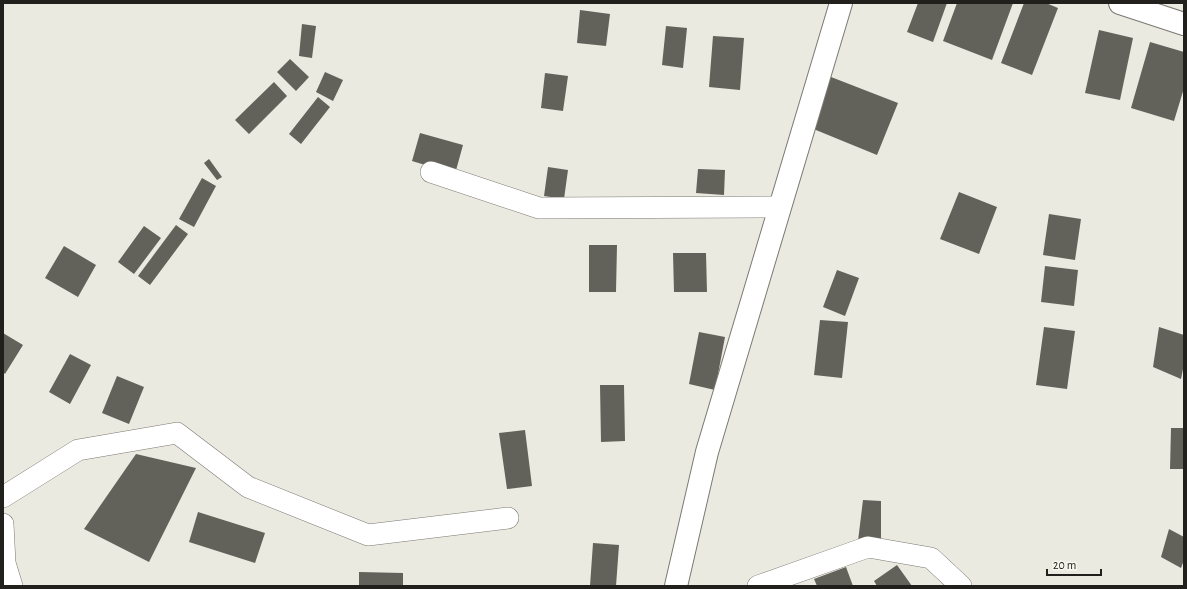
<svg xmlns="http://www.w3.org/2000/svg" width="1187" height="589" viewBox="0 0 1187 589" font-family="'Alegreya Sans',sans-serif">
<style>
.building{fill:#62615a}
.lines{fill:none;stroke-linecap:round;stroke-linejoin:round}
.street-casing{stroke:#7b7972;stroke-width:22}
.secondary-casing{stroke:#7b7972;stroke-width:24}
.street{stroke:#fff;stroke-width:21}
.secondary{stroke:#fff;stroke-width:22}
</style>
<rect width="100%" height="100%" fill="#ebeae1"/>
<!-- building -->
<path class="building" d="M918 3H947L933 42 907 32Z
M957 3H1013L992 60 943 41Z
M1024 3H1046L1058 8 1032 75 1001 63Z
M580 10 610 14 606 46 577 43Z
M302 24 316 26 312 58 299 56Z
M666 26 687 28 683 68 662 65Z
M1099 30 1133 38 1120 100 1085 93Z
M713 36 744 38 740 90 709 87Z
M1150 42 1184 52V88L1174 121 1131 108Z
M290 59 309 77 296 91 277 72Z
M325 72 343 80 333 101 316 92Z
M545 73 568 76 563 111 541 108Z
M831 77 898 103 877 155 811 128Z
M274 82 287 96 249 134 235 120Z
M318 97 330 107 301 144 289 134Z
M420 133 463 145 455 174 412 161Z
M209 159 222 177 217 180 204 163Z
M548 167 568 170 564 199 544 196Z
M698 169 725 170 724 195 696 193Z
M202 178 216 186 194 227 179 219Z
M959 192 997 207 979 254 940 239Z
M1049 214 1081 219 1075 260 1043 255Z
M176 225 188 234 150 285 138 276Z
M144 226 161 238 134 274 118 262Z
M589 245H617L616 292H589Z
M64 246 96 265 78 297 45 278Z
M673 253H706L707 292H674Z
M1045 266 1078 270 1074 306 1041 302Z
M837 270 859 278 845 316 823 307Z
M820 320 848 322 842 378 814 375Z
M1044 327 1075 331 1067 389 1036 385Z
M1159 327 1184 335V364L1181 379 1153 367Z
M699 332 725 337 715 390 689 384Z
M3 333 23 345 5 374 3 372Z
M70 354 91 365 70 404 49 392Z
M117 376 144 387 129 424 102 413Z
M600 385H624L625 441 601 442Z
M1171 428H1184V469H1170Z
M525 430 532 486 507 489 499 433Z
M136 454 196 468 149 562 84 529Z
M863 500 881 501V544L858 541Z
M198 512 265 533 255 563 189 542Z
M1169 529 1184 537V560L1181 568 1161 557Z
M593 543 619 545 616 586H590Z
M897 565 912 586H877L874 581Z
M846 567 853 586H817L814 579Z
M359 572 403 573V586H359Z"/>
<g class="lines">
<defs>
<path id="street" d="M431 172 539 208 780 207
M3 497 78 450 177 433 248 487 368 535 508 518
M3 524 5 563 12 586
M758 586 868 547 931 558 961 586"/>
<path id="secondary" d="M1120 3 1184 24
M676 586 707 452 841 3"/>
</defs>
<!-- street casing -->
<use href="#street" class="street-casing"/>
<!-- secondary casing -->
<use href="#secondary" class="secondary-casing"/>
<!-- street -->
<use href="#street" class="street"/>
<!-- secondary -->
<use href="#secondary" class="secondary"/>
</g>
<!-- border -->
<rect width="1187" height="589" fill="none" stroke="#21201d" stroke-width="8"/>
<!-- scale -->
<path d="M1047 569v6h54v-6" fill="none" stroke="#21201d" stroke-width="2"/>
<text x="1053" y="569" font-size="12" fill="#21201d" stroke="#f8f7ef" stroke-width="3" paint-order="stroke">20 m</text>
</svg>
